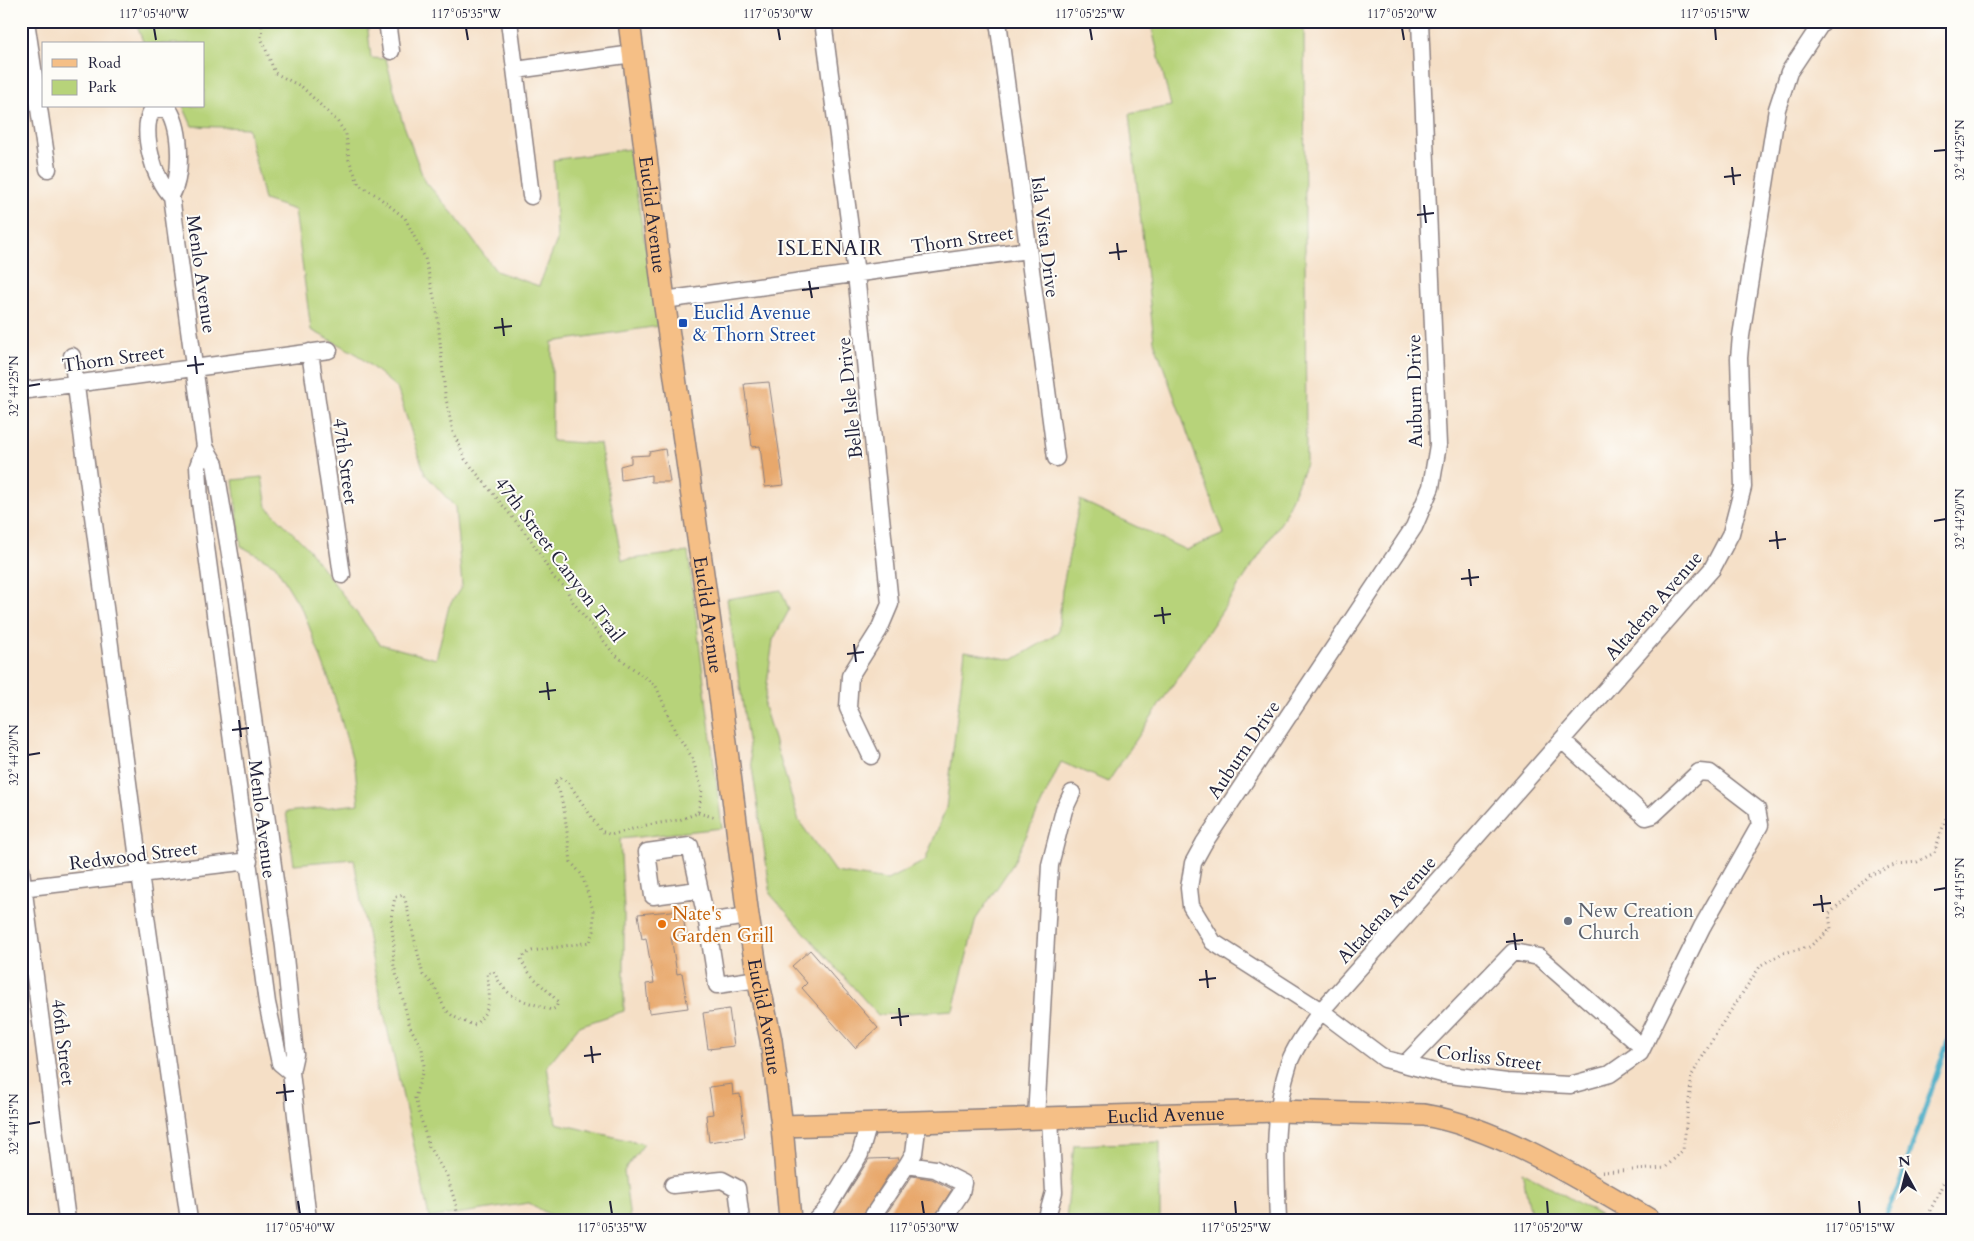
<svg xmlns="http://www.w3.org/2000/svg" width="1974" height="1241" viewBox="0 0 1974 1241" font-family="Cardo,serif">
<style>
.green{fill:#b7d37a;stroke:#6c7a5a}
.lines{fill:none;stroke-linecap:round;stroke-linejoin:round}
.stream{stroke:#44aac4;stroke-width:5}
.building{fill:#e8a86c}
.minor-casing{stroke:#8c8080;stroke-width:19}
.major-casing{stroke:#8c8080;stroke-width:24}
.path{stroke:#8c8080;stroke-width:3;stroke-dasharray:1 4;stroke-linecap:butt}
.minor{stroke:#fff;stroke-width:16}
.major{stroke:#f5bf86;stroke-width:21}
.ticks{fill:none;stroke:#22223b;stroke-width:2}
.transit-dot{fill:#1a4fb4;stroke:#fdfcf7;stroke-width:2}
.worship-dot{fill:#6b7280;stroke:#fdfcf7;stroke-width:2}
.food-dot{fill:#e8710a;stroke:#fdfcf7;stroke-width:2}
.labels{text-anchor:middle;stroke-width:4;stroke-linejoin:round;paint-order:stroke}
.street-label{font-size:19px;fill:#22223b;stroke:#fdfcf7}
.transit-label{font-size:19px;fill:#164399;stroke:#fdfcf7;text-anchor:start}
.worship-label{font-size:19px;fill:#5b616d;stroke:#fdfcf7;text-anchor:start}
.food-label{font-size:19px;fill:#c56008;stroke:#fdfcf7;text-anchor:start}
.quarter-label{font-size:21px;letter-spacing:1px;fill:#22223b;stroke:#fdfcf7}
.neatline{fill:none;stroke:#22223b;stroke-width:2}
.ticks-label{font-size:12px;text-anchor:middle;fill:#22223b}
</style>
<rect width="100%" height="100%" fill="#fdfcf7"/>
<filter id="ink" filterUnits="userSpaceOnUse"><feTurbulence type="fractalNoise" baseFrequency=".02" numOctaves="2"/><feDisplacementMap in="SourceGraphic" scale="10" xChannelSelector="R" yChannelSelector="G"/><feConvolveMatrix kernelMatrix="1 2 1 2 8 2 1 2 1" color-interpolation-filters="sRGB"/></filter>
<filter id="wash" filterUnits="userSpaceOnUse"><feTurbulence type="fractalNoise" baseFrequency=".0096" numOctaves="4" result="noise"/><feDisplacementMap in="SourceGraphic" scale="20" xChannelSelector="R" yChannelSelector="G"/><feGaussianBlur stdDeviation="1.12" result="paint"/><feColorMatrix in="noise" values="0 0 0 0 0 0 0 0 0 0 0 0 0 0 0 0 0 1.4 0 .05"/><feComposite in="paint" operator="in"/></filter>
<g filter="url(#wash)">
<rect width="100%" height="100%" fill="#f5dfc6"/>
<!-- green -->
<path class="green" d="M135 21H367L371 58 386 59 402 120 424 180 455 216 496 271 539 286 557 240 553 160 629 149 659 326 552 342V441L600 444 622 560 688 552 722 828 620 839 624 909V1011L579 1026 547 1066 556 1123 644 1144 624 1171 630 1220H559L529 1203 429 1218C406 1098 372 980 354 859L294 864 286 812 359 804 355 768 331 685 304 613 275 565 241 546 233 480 262 477 267 507 306 546 380 644 436 659 449 606 462 586 455 507 425 474 397 388 355 353 311 330 295 210 264 200 248 128 192 126 183 106H204V44H144Z
M1150 21H1304L1306 464 1282 521 1108 782 1061 762 1013 864 976 919 953 1010 878 1015 771 895 727 599 781 590 789 610 773 640 764 706 799 821 835 872 887 880 925 861 946 808 965 651 1013 660 1058 633 1062 590 1080 500 1186 550 1224 534 1154 341 1129 114 1171 106Z
M1160 1142V1220H1066L1074 1145Z
M1522 1171 1608 1220H1532Z"/>
<g class="lines">
<!-- stream -->
<path class="stream" d="M1883 1220 1899 1186 1953 1025"/>
</g>
<g id="blocks">
<!-- building -->
<path class="building" d="M769 382 784 485 765 487 760 446 752 447 744 384Z
M665 449 670 482H651V475L621 480 620 466 631 463V456L649 455V452Z
M682 910 686 935 671 936 677 974 682 973 688 1008 649 1013 646 984 654 983 646 938 642 939 638 914Z
M810 950 878 1028 855 1048 802 988 807 983 792 966Z
M729 1009 734 1046 708 1049 703 1013Z
M732 1084 733 1095 740 1094 745 1137 709 1142 706 1115 713 1114 709 1087Z
M899 1158 860 1220H830L869 1159Z
M912 1176 932 1179 952 1189 933 1220H882Z"/>
</g>
</g>
<g filter="url(#ink)">
<use href="#blocks" fill-opacity="0" stroke="#8c8080" stroke-width="1"/>
<g class="lines">
<defs>
<path id="minor" d="M26 21 48 169
M387 21 391 51
M509 21 531 196
M823 21 856 274 890 604 879 630 850 676 848 708 871 756
M998 21 1056 458
M1420 21 1438 445 1431 487 1414 527 1204 843 1193 863 1189 888 1191 906 1213 942 1321 1011 1385 1059 1442 1074 1507 1082 1570 1085 1610 1074 1640 1053 1702 927 1760 825 1757 809 1710 773 1699 772 1653 815 1646 817 1562 740
M516 70 633 54
M171 196C154 180 140 131 152 110L161 108 169 110C182 131 182 176 171 196L205 447 215 464 235 585 284 947 295 1054 291 1072 308 1220
M664 300 1028 250
M310 352 342 575
M72 356 140 874 189 1220
M21 391 329 350
M205 447 198 466 200 502 267 1003 280 1063 291 1072
M21 870 67 1220
M21 888 249 861
M698 890 653 896 647 852 690 846 707 922
M748 916 707 922 717 985 758 979
M1405 1064 1513 952 1539 957 1642 1047
M1036 1119 1050 865 1064 810 1072 793
M907 1165 914 1153 918 1122
M673 1185 722 1180 737 1188 741 1220
M816 1220 826 1210 860 1154 869 1123
M870 1220 907 1165 935 1169 963 1183 961 1193 943 1220
M1046 1220 1054 1192 1050 1118
M1278 1220C1276 1166 1272 1115 1289 1063 1296 1044 1310 1027 1321 1011L1478 835 1712 569 1731 533 1743 487 1739 358 1741 336 1777 109 1789 72 1823 21"/>
<g id="major">
<path id="s1" d="M629 21 664 300 717 672 748 916 758 979 771 1040 782 1126 790 1220"/>
<path id="s2" d="M782 1126 1277 1111 1424 1115C1500 1128 1583 1181 1650 1220"/>
</g>
</defs>
<!-- minor casing -->
<use href="#minor" class="minor-casing"/>
<!-- major casing -->
<use href="#major" class="major-casing"/>
<!-- path -->
<path class="path" d="M262 21 261 37 275 73 302 87 337 121 346 134 349 160 359 185 376 195 405 218 425 258 437 310 445 394 453 432 465 459 531 540 554 578 565 587 573 602 614 654 656 686 676 733 692 757 702 790 698 813 679 820 647 825 611 835 601 831 568 782 560 778 554 782 559 790 564 809 571 862 582 875 593 910 594 931 590 942 532 951 525 954 521 959C528 977 546 987 558 1002L556 1008 551 1010C526 1000 506 1002 494 971L487 973C490 996 493 1007 475 1025 430 1013 450 996 423 975L404 895 395 897 391 918 394 946 393 962 410 1027 422 1048 424 1066 415 1098 429 1147 447 1176 456 1205 458 1220
M698 813 717 818
M1602 1172 1665 1168 1683 1150 1692 1075 1720 1027 1761 965 1783 953 1809 947 1831 929 1829 914 1870 875 1897 864 1917 862 1934 853 1948 812 1953 785
M1926 1220 1953 1162"/>
<!-- minor -->
<use href="#minor" class="minor"/>
<!-- major -->
<use href="#major" class="major"/>
</g>
</g>
<!-- ticks -->
<path class="ticks" d="M154 28 156 40M466 28 468 40M778 28 780 40M1090 28 1092 40M1402 28 1404 40M1715 28 1716 40M1934 151 1946 150M1732 167 1734 185M1724 177 1741 175M1424 205 1426 223M1417 215 1434 213M1117 243 1119 260M1109 253 1127 251M809 281 812 298M802 290 819 288M502 318 504 336M494 328 512 326M195 356 197 374M187 366 204 364M28 386 40 384M1934 521 1946 519M1776 531 1778 549M1769 541 1786 539M1469 569 1471 586M1461 579 1479 577M1162 607 1164 624M1154 616 1171 614M854 644 856 662M847 654 864 652M547 682 549 700M539 692 556 690M239 720 241 737M232 730 249 728M28 755 40 753M1934 890 1946 888M1821 895 1823 912M1813 905 1831 903M1514 933 1516 950M1506 942 1523 940M1206 970 1208 988M1199 980 1216 978M899 1008 901 1026M891 1018 909 1016M591 1046 593 1063M584 1056 601 1054M284 1084 286 1101M276 1093 294 1091M28 1124 40 1122M298 1201 300 1214M610 1201 612 1214M922 1201 924 1214M1235 1201 1236 1214M1547 1201 1548 1214M1859 1201 1860 1214"/>
<!-- markers -->
<rect class="transit-dot" x="678" y="318" width="10" height="10" rx="2.5"/>
<circle class="worship-dot" cx="1568" cy="921" r="5"/>
<circle class="food-dot" cx="662" cy="924" r="5"/>
<g class="labels">
<!-- street labels -->
<g class="street-label">
<text dy="7" stroke="none"><textPath href="#s1" startOffset="195">Euclid Avenue</textPath></text>
<text transform="translate(1046 237) rotate(83)" y="7">Isla Vista Drive</text>
<text transform="translate(962 239) rotate(-8)" y="7">Thorn Street</text>
<text transform="translate(202 274) rotate(82)" y="7">Menlo Avenue</text>
<text transform="translate(113 358) rotate(-8)" y="7">Thorn Street</text>
<text transform="translate(1414 391) rotate(-91)" y="7">Auburn Drive</text>
<text transform="translate(849 398) rotate(-96)" y="7">Belle Isle Drive</text>
<text transform="translate(346 461) rotate(82)" y="7">47th Street</text>
<text transform="translate(560 559) rotate(53)" y="7">47th Street Canyon Trail</text>
<text transform="translate(1653 605) rotate(-49)" y="7">Altadena Avenue</text>
<text dy="7" stroke="none"><textPath href="#s1" startOffset="599">Euclid Avenue</textPath></text>
<text transform="translate(1243 749) rotate(-56)" y="7">Auburn Drive</text>
<text transform="translate(263 819) rotate(83)" y="7">Menlo Avenue</text>
<text transform="translate(133 855) rotate(-7)" y="7">Redwood Street</text>
<text transform="translate(1386 909) rotate(-48)" y="7">Altadena Avenue</text>
<text dy="7" stroke="none"><textPath href="#s1" startOffset="1005">Euclid Avenue</textPath></text>
<text transform="translate(64 1042) rotate(83)" y="7">46th Street</text>
<text transform="translate(1489 1057) rotate(7)" y="7">Corliss Street</text>
<text dy="7" stroke="none"><textPath href="#s2" startOffset="384">Euclid Avenue</textPath></text>
</g>
<!-- transit labels -->
<g class="transit-label">
<text x="693" y="319">Euclid Avenue<tspan x="693" dy="22">&amp; Thorn Street</tspan></text>
</g>
<!-- worship labels -->
<g class="worship-label">
<text x="1578" y="917">New Creation<tspan x="1578" dy="22">Church</tspan></text>
</g>
<!-- food labels -->
<g class="food-label">
<text x="672" y="920">Nate's<tspan x="672" dy="22">Garden Grill</tspan></text>
</g>
<!-- quarter labels -->
<g class="quarter-label">
<text x="830" y="255">ISLENAIR</text>
</g>
</g>
<!-- margin -->
<rect width="1974" height="1241" fill="none" stroke="#fdfcf7" stroke-width="55"/>
<!-- legend -->
<rect x="42" y="42" width="162" height="65" fill="#fdfcf7" stroke="#a5a5ac"/>
<rect x="52" y="59" width="25" height="8" fill="#f5bf86" stroke="#a5a5ac"/>
<text x="88" y="68" font-size="15" fill="#22223b">Road</text>
<rect x="52" y="80" width="25" height="15" fill="#b7d37a" stroke="#a5a5ac"/>
<text x="88" y="92" font-size="15" fill="#22223b">Park</text>
<!-- north arrow -->
<g transform="translate(1906 1174) rotate(353)" stroke="#fdfcf7" stroke-width="4" paint-order="stroke">
<path d="M0-4L9 19L0 12L-9 19Z" fill="#22223b"/>
<text y="-8" font-size="14" font-weight="bold" text-anchor="middle" fill="#22223b">N</text>
</g>
<rect x="28" y="28" width="1918" height="1186" class="neatline"/>
<g class="ticks-label">
<text x="154" y="18">117°05'40"W</text>
<text x="466" y="18">117°05'35"W</text>
<text x="778" y="18">117°05'30"W</text>
<text x="1090" y="18">117°05'25"W</text>
<text x="1402" y="18">117°05'20"W</text>
<text x="1715" y="18">117°05'15"W</text>
<text transform="translate(1960 150) rotate(-90)" y="4">32°44'25"N</text>
<text transform="translate(14 386) rotate(-90)" y="4">32°44'25"N</text>
<text transform="translate(1960 519) rotate(-90)" y="4">32°44'20"N</text>
<text transform="translate(14 755) rotate(-90)" y="4">32°44'20"N</text>
<text transform="translate(1960 888) rotate(-90)" y="4">32°44'15"N</text>
<text transform="translate(14 1124) rotate(-90)" y="4">32°44'15"N</text>
<text x="300" y="1232">117°05'40"W</text>
<text x="612" y="1232">117°05'35"W</text>
<text x="924" y="1232">117°05'30"W</text>
<text x="1236" y="1232">117°05'25"W</text>
<text x="1548" y="1232">117°05'20"W</text>
<text x="1860" y="1232">117°05'15"W</text>
</g>
</svg>
